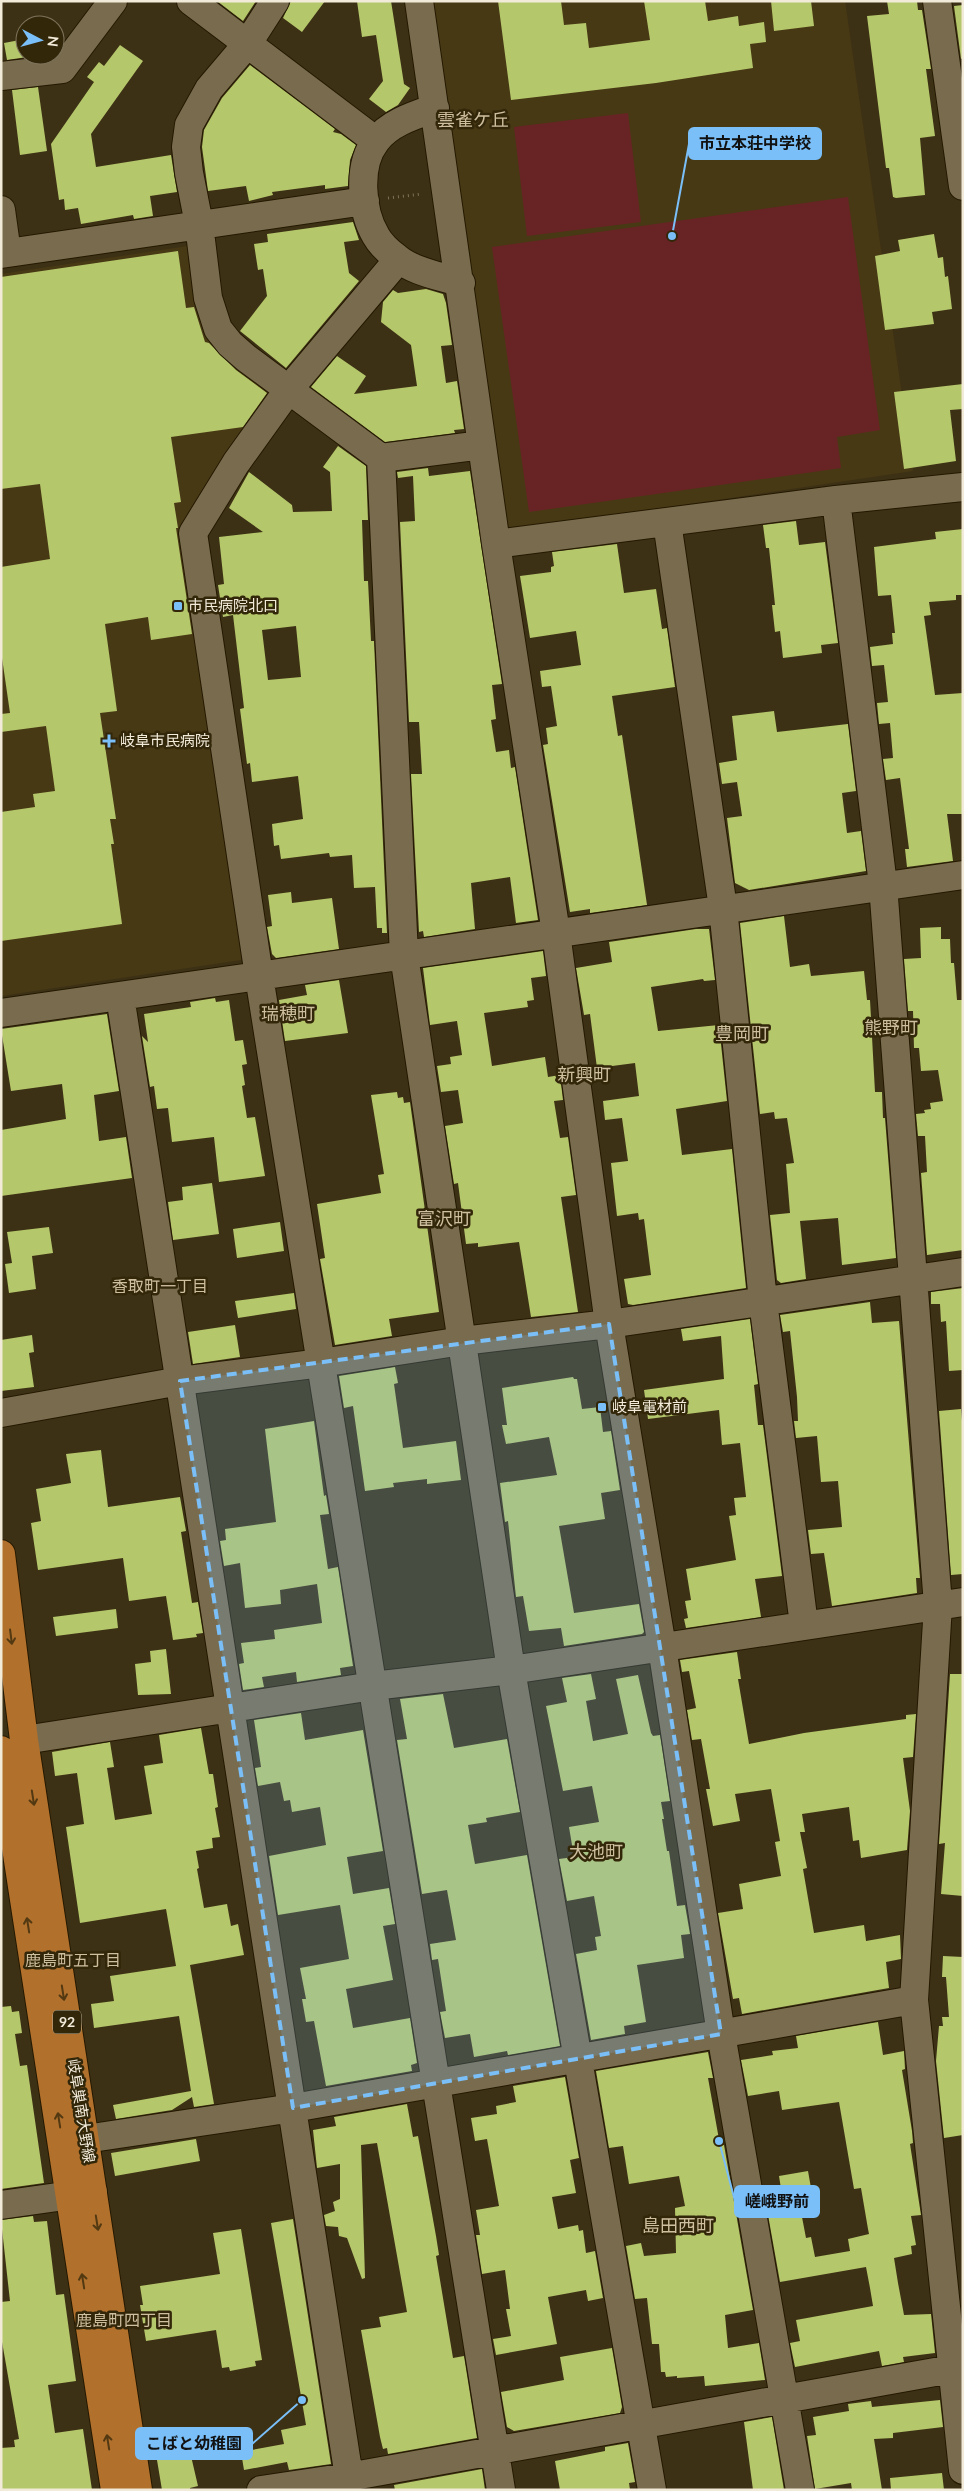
<svg xmlns="http://www.w3.org/2000/svg" width="964" height="2491" viewBox="0 0 964 2491" font-family="Lato,'Noto Sans JP',sans-serif">
<style>
.built{fill:#483915}
.green{fill:#682424}
.building{fill:#b5c76b;fill-rule:evenodd}
.lines{fill:none;stroke-linecap:round;stroke-linejoin:round}
.minor-casing{stroke:#241900;stroke-width:30}
.major-casing{stroke:#241900;stroke-width:30}
.path{stroke:#7c725a;stroke-width:3;stroke-dasharray:1 4;stroke-linecap:butt}
.minor{stroke:#796c4e;stroke-width:28}
.major{stroke:#b1702c;stroke-width:28}
.oneway{stroke:#523912}
.marked{fill:#7abff8;fill-opacity:0.2;stroke:#7abff8;stroke-width:4;stroke-dasharray:10 6;stroke-linejoin:round}
.poi-dot{fill:#7abff8;stroke:#33270a;stroke-width:2}
.labels{text-anchor:middle;stroke-width:5;stroke-linejoin:round;paint-order:stroke}
.shield{fill:#33270a;stroke:#b9b09c;stroke-width:1}
.shield-label{font-size:14px;font-weight:bold;fill:#f2ebda}
.poi-label{font-size:15px;fill:#f2ebda;stroke:#33270a;text-anchor:start}
.street-label{font-size:15px;fill:#f2ebda;stroke:#33270a}
.neighbourhood-label{font-size:16px;fill:#cebf9f;stroke:#33270a}
.quarter-label{font-size:18px;fill:#cebf9f;stroke:#33270a}
.leader{fill:none;stroke:#7abff8;stroke-width:2}
.callout-dot{fill:#7abff8;stroke:#33270a;stroke-width:2}
.callout{fill:#7abff8;stroke:#7abff8;stroke-width:2}
.callout-label{font-size:16px;text-anchor:middle;font-weight:bold;fill:#111}
</style>
<rect width="100%" height="100%" fill="#3d3115"/>
<!-- built -->
<path class="built" d="M431 1H845L913 471 507 531Z
M195 245 209 326 283 392 186 531 248 951 241 960 1 996V274Z"/>
<!-- green -->
<path class="green" d="M628 113 641 222 527 236 514 127Z
M848 197 880 430 837 437 841 468 529 512 492 247Z"/>
<!-- building -->
<path class="building" d="M217 1H256L243 21Z
M291 1H325L302 32 283 18Z
M357 1H391L404 84 410 88 398 105 386 112 369 99 383 81 376 35 362 37Z
M498 1H561L564 25 586 23 589 48 650 40 644 1H705L708 21 738 16 739 26 764 22 766 42 750 44 753 68 656 83 511 100Z
M771 1H811L814 26 774 31Z
M887 1H917L918 10H922L931 69H926L935 136 920 138 925 195 896 198 893 197 889 168H886L867 16 889 14Z
M963 5V58L961 59 954 6Z
M25 39V55L34 56 7 60 4 43Z
M120 45 143 61 91 134 96 167 171 155 177 192 150 196 153 216 134 219 133 215 81 224 78 208 65 210 64 199 59 200 51 144 94 82 87 77 99 62 104 66Z
M250 65 335 129 333 132 341 134 356 145 350 160 348 186 325 189V185L272 192 273 195 249 201 246 186 208 191 202 147 204 130 222 98Z
M38 87 47 151 20 155 12 90Z
M353 222 359 240 344 242 349 273 359 281 286 368 240 331 267 296 263 269 258 270 254 244 268 242 267 234Z
M934 234 938 258 943 257 945 277 948 276 952 309 932 312 934 324 885 330 875 256 900 251 898 240Z
M178 251 186 308 194 307 205 342 209 343 236 370 267 393 243 427 171 437 181 502 174 503 178 528H176L192 634 151 640 148 617 105 624 117 711 100 713 116 819H110L114 844H111L122 924 1 941V812L35 807 33 794 55 791 46 726 1 732V714L10 713 1 651V567L50 559 40 484 1 489V277Z
M426 289 443 294 446 303 452 345 441 346 446 383 457 381 464 429 454 430 455 433 385 442 311 387 337 356 366 376 354 394 417 386 411 345 381 322 383 302 393 290 398 293Z
M963 384V409L950 410 956 461 904 469 894 392Z
M338 446 366 466 368 520H362L364 581H368L371 641H374L387 933H382V928H377L375 887 354 888 352 855 330 857 329 853 281 859 279 845 274 846 272 824 303 819 298 776 252 782 250 763 247 764 240 709 244 708 233 615 223 617 218 585 224 584 219 537 263 532 229 508 249 472 292 505 293 512 332 511 330 472 323 467ZM296 626 301 677 268 680 262 630Z
M428 468 429 476 470 471 502 684 492 685 496 719 491 720 496 752 509 750 511 768 515 767 538 920 516 923 510 877 471 883 475 929 424 937 423 931 419 932 411 774H422L419 722H409L400 522 415 521 413 476 398 478 397 472Z
M796 521 799 545 825 542 838 643 821 645 822 653 783 658 780 631 775 632 772 605H775L769 548H766L763 525Z
M963 529V595H956V600L929 602 931 615 924 616 935 695 963 693V814H947L953 861 907 867 905 849H909L900 778 886 780 883 759 893 758 890 723 879 724 877 703 888 702 884 665 872 666 870 647 893 644 892 633H895L891 595 878 596 874 547 936 539 935 532Z
M617 544 624 593 656 589 662 629 667 628 675 687 612 696 618 736 622 735 647 905 590 913V909L570 912 543 745 548 744 546 728 557 726 551 686 542 687 540 671 581 665 576 631 530 638 520 576 551 572V567L554 566 552 552Z
M774 711 777 732 848 724 856 791 842 793 847 833 861 831 866 871 749 890 735 883 727 818 742 816 737 782 722 784 719 763 737 760 732 716Z
M291 892 292 903 332 898 339 949 276 958 272 954 267 927 272 926 268 895Z
M784 916 790 967 809 964 811 976 864 971 867 1000H870L875 1092H882L883 1118H885L896 1258 842 1265 838 1218 800 1221 806 1279 781 1283 777 1280 770 1215 790 1213 786 1164 794 1163 787 1118 775 1119 774 1112 760 1114 740 923Z
M941 927V939H950L951 963H954L957 1000H963V1250L927 1255 921 1173 927 1172 925 1136H918L916 1114 925 1113 924 1110 931 1109 930 1103 943 1101 938 1070 921 1071 919 1048H914L913 1011H908L904 959 921 958 920 928Z
M696 929H709L715 980 704 981 703 979 651 987 658 1031 719 1025 727 1101 676 1109 682 1155 732 1149 746 1288 633 1305 628 1304 624 1279 651 1275 644 1219 639 1220 638 1213 617 1216 611 1163 628 1161 622 1118 605 1120 603 1101 639 1096 635 1063 597 1068 590 1014 584 1015 576 968 612 962 609 942Z
M543 951 546 976 531 978 534 1000 527 1001 528 1007 484 1013 492 1066 545 1057 548 1077 560 1075 563 1100 554 1101 560 1138 568 1137 576 1195 561 1197 578 1312 531 1317 519 1242 478 1247V1243L466 1244 458 1183 454 1184 445 1126 463 1123 458 1090 441 1092 437 1066 451 1064 450 1057 462 1055 457 1021 430 1025 423 968Z
M339 980 348 1033 285 1041 279 1000 307 995 305 985Z
M215 998 216 1002 229 1000 235 1041 243 1040 247 1064 242 1065 245 1085 242 1086 247 1118 255 1117 265 1176 219 1182 214 1137 172 1142 168 1108 157 1109 154 1086 150 1087 142 1036 148 1042 144 1014 191 1007 190 1002Z
M107 1014 119 1091 94 1095 99 1141 126 1137 132 1178 1 1196V1130L66 1119 62 1084 11 1091 1 1029Z
M397 1092 398 1098 403 1097 404 1103 410 1102 439 1312 389 1319 392 1336 335 1345 320 1259 325 1258 317 1204 381 1193 378 1175 384 1174 371 1095Z
M212 1183 219 1234 173 1240 168 1202 183 1200 182 1187Z
M280 1222 284 1251 237 1258 233 1229Z
M49 1227 53 1253 32 1256 36 1289 9 1293 5 1264 12 1263 7 1232Z
M963 1288V1370L949 1371 946 1321 941 1322 940 1304H931V1292Z
M294 1293 296 1309 238 1318 235 1301Z
M870 1302 872 1323 899 1321 920 1578H916L917 1593 832 1606 824 1553 811 1554 808 1530 842 1527 838 1481 821 1482 817 1436 796 1438 794 1421H798L797 1397 790 1331 783 1332 780 1315Z
M750 1319 758 1384 754 1385 758 1425H763L782 1576 755 1579 761 1617 686 1628 684 1619 688 1618 685 1601 691 1600 686 1569 736 1560 729 1516 736 1515 734 1498 746 1497 740 1443 722 1445 719 1410 648 1419 644 1390 724 1379 721 1336 683 1341 681 1329Z
M235 1325 240 1357 193 1364 188 1332Z
M32 1335 34 1352 29 1353 34 1387 1 1391V1340Z
M395 1367 398 1383 394 1384 403 1448 456 1441 461 1480 427 1484V1479L393 1483 394 1487 365 1491 353 1406 344 1408 339 1376Z
M573 1377 574 1379H577L582 1409 600 1407 603 1432 611 1431 620 1490 601 1493 605 1519 559 1526 574 1613 639 1604 644 1632 642 1634 564 1646 561 1628 529 1631 523 1596 516 1597 508 1521 505 1522 500 1483 557 1475 549 1437 506 1444 502 1425H507L502 1388Z
M961 1409 963 1433V1574L951 1575 939 1411Z
M314 1421 324 1496 326 1495 329 1514 320 1515 328 1569 338 1567 353 1666 340 1668 341 1675 297 1682 296 1672 262 1677 264 1687 243 1690 239 1664 244 1663 241 1643 275 1639 274 1630 322 1623 317 1584 280 1590 281 1604 245 1608 240 1563 224 1566 220 1541 226 1540 225 1529 276 1522 265 1429Z
M101 1450 108 1507 180 1497 186 1531 181 1532 192 1603 198 1602 203 1633 196 1634 197 1637 173 1640 166 1596 129 1601 123 1558 38 1570 31 1523 41 1521 36 1489 71 1483 66 1454Z
M116 1609 118 1628 56 1636 53 1617Z
M166 1649 171 1694 138 1695 135 1664 151 1662 150 1651Z
M737 1652 741 1679H738L749 1744 804 1733 906 1719V1715L916 1714 913 1757 903 1758 910 1811 907 1850 861 1858 859 1840 853 1841 849 1807 802 1814 805 1832H800L807 1868 803 1869 814 1933 864 1925 866 1941 900 1935 901 1959 886 1962 889 1988 742 2014 739 1998 733 1999 718 1913 743 1909 739 1884 781 1876 775 1842 780 1841 771 1789 735 1794 740 1821 713 1826 706 1789H710L701 1739 692 1740 687 1710 696 1708 689 1671 682 1672 680 1660Z
M591 1674 596 1699 586 1701 593 1741 628 1734 616 1679 638 1675 651 1733 653 1736 660 1735 670 1801 661 1802 664 1819H662L667 1851H669L677 1906 685 1905 690 1934 681 1935 684 1958 637 1965 646 2022 624 2026 625 2034 591 2040 576 1954 597 1950 595 1937 601 1936 594 1896 567 1901 559 1859 574 1857 569 1827 599 1822 592 1786 563 1791 546 1706 567 1702 562 1678Z
M950 1674H963V1896L941 1894 945 1843 939 1844Z
M443 1694 454 1748 507 1739 520 1812 486 1818 487 1822 468 1825 474 1859 475 1864 527 1855 560 2046 508 2055 507 2051 474 2057 470 2034 445 2038 440 2012 446 2011 438 1959 432 1960 430 1944 456 1940 447 1890 422 1894 397 1740 407 1739 400 1699Z
M301 1713 305 1740 363 1730 383 1851 347 1857 353 1894 389 1888 395 1924 383 1926 393 1980 346 1989 353 2028 410 2018 417 2063 411 2065 412 2071 326 2086 314 2021 306 2022 302 1999H306L300 1968 349 1959 340 1905 278 1915 269 1856 326 1845 320 1807 292 1812 290 1800 284 1801 280 1782 258 1786 255 1768 261 1767 254 1720Z
M201 1728 209 1774H213L218 1807 215 1808 220 1837 212 1838 213 1848 196 1851 199 1868 197 1869 204 1908 227 1904 231 1926 238 1924 244 1955 190 1965 214 2104 194 2107 192 2097 172 2110 116 2119 113 2105 191 2091 179 2016 94 2028 91 2004 114 2001 110 1976 176 1966 166 1909 80 1923 66 1827 84 1824 77 1773 55 1776 52 1752 110 1742 114 1767 107 1768 115 1820 152 1814 144 1766 163 1763 159 1735Z
M943 1956 963 1957V2135L944 2138 936 2061 939 2026H943L942 2017H949L946 1977H942Z
M11 2006 12 2012 19 2011 22 2033 15 2034 20 2066 27 2065 44 2183 1 2189V2007Z
M878 2022 883 2055 904 2051 905 2069 902 2070 912 2131 913 2143 910 2144 921 2215 911 2216 916 2245 911 2246 912 2254 894 2258 898 2283 904 2315 931 2314 935 2353 903 2357 904 2362 882 2366 879 2351 795 2367 790 2343 800 2341 796 2320 873 2306 870 2288 866 2267 780 2282 765 2198 782 2195 779 2176 808 2171 811 2188 797 2191 806 2238 811 2237 815 2257 850 2251 848 2239 869 2234 868 2229 861 2188 854 2189 839 2102 782 2110 779 2091 748 2096 741 2060 773 2055 772 2051 798 2048 796 2036Z
M708 2052 713 2078H708L720 2145H724L753 2310 725 2315 728 2348 759 2343 765 2380 705 2386 704 2376 677 2378V2376L666 2377 665 2372H661L659 2344H652L647 2298 635 2299 626 2246 641 2243 644 2256 676 2253 675 2208 685 2206 679 2176 629 2184 623 2146 609 2148 596 2071Z
M565 2077 579 2158 570 2160 576 2193 552 2197 558 2229 578 2225 579 2231 583 2230 586 2253 595 2251 603 2298 588 2301 586 2290 548 2297 557 2344 496 2355 493 2339 511 2336 506 2309H510L505 2270 482 2274 476 2235H480L476 2210 499 2206 487 2139 475 2141 471 2118 497 2114 496 2106 516 2102 513 2086Z
M407 2104 413 2137 418 2136 436 2236 439 2255 436 2256 453 2358 464 2356 477 2438 388 2454 387 2448 383 2449 380 2437 361 2330 381 2327 379 2317 407 2312 377 2143 361 2145 365 2278 362 2279 347 2238 339 2236 338 2227 326 2226 324 2215 335 2211 333 2202 340 2199V2164L317 2168 313 2130 336 2126 334 2117Z
M196 2139 200 2161 115 2176 111 2153Z
M33 2216 34 2222 47 2221 56 2295 64 2294 76 2381 48 2385 55 2433 83 2429 92 2490H1V2448L15 2447 14 2440 19 2439 1 2336V2302L10 2301 1 2220Z
M293 2219 331 2464 289 2470 287 2462 244 2470 241 2452 284 2444 281 2430 306 2425 271 2223Z
M241 2229 262 2360 255 2361 256 2366 230 2371 229 2367 222 2368 216 2330 146 2341 140 2305H143L140 2286 220 2274 213 2233Z
M612 2348 622 2407 620 2413 514 2431 507 2427 501 2392 564 2380 560 2357Z
M940 2400 943 2427 893 2433V2438L874 2439 882 2490H852L851 2483 815 2489 807 2436 816 2435 813 2417 849 2411 848 2404 871 2401 872 2407Z
M772 2417 784 2490H753L744 2422Z
M628 2443 635 2482 629 2483 630 2490H560L555 2461 605 2451V2447Z
M191 2456 198 2486 190 2488V2490H162L157 2460Z
M482 2469 485 2490H395L394 2485Z
M942 2473 944 2490H891L890 2478Z"/>
<g class="lines">
<defs>
<path id="minor" d="M191 1 376 141
M275 1 248 43 209 89 189 125 186 147 189 173 199 224 208 298 218 329 230 344 246 358 381 458 482 445
M419 1 496 544 556 933 609 1324 662 1647 721 2034 800 2490
M937 1 963 186
M1 76 62 69 113 1
M435 108C415 115 389 123 376 141 357 165 361 211 376 236 381 245 389 252 397 258 414 272 441 276 461 283
M1 210 7 253
M1 254 365 201
M398 260 289 389 236 463 193 533 259 976 501 2490
M381 458 404 955 511 1670 652 2490
M836 500 883 885 938 1605 914 2000 963 2470
M667 522 723 908 763 1301 804 1625
M496 544 836 500 963 487
M120 996 351 2490
M1 1013 963 875
M1 1413 180 1381 321 1363 462 1341 609 1324 963 1272
M24 1740 373 1686 511 1670 963 1602
M85 2139 293 2108 914 2000
M1 2205 93 2192
M261 2490 348 2477 963 2367"/>
<path id="major" d="M1 1554 24 1740 138 2490
M1 1750 115 2490"/>
</defs>
<!-- minor casing -->
<use href="#minor" class="minor-casing"/>
<!-- major casing -->
<use href="#major" class="major-casing"/>
<!-- path -->
<path class="path" d="M388 198 422 194"/>
<!-- minor -->
<use href="#minor" class="minor"/>
<!-- major -->
<use href="#major" class="major"/>
</g>
<!-- one-way arrows -->
<defs><path id="oneway-shaft" d="M-6 0H5M1.5-3L5.5 0L1.5 3" fill="none" stroke-width="1.6" stroke-linecap="round" stroke-linejoin="round" transform="scale(1.25)"/></defs>
<g class="oneway">
<use href="#oneway-shaft" transform="translate(11 1637) rotate(83)"/>
<use href="#oneway-shaft" transform="translate(33 1798) rotate(81)"/>
<use href="#oneway-shaft" transform="translate(28 1925) rotate(-99)"/>
<use href="#oneway-shaft" transform="translate(63 1993) rotate(81)"/>
<use href="#oneway-shaft" transform="translate(59 2120) rotate(-99)"/>
<use href="#oneway-shaft" transform="translate(97 2223) rotate(81)"/>
<use href="#oneway-shaft" transform="translate(83 2281) rotate(-99)"/>
<use href="#oneway-shaft" transform="translate(108 2442) rotate(-99)"/>
</g>
<!-- marked area -->
<path class="marked" d="M609 1324 721 2034 293 2108 180 1381Z"/>
<!-- markers -->
<g class="poi-dot">
<rect x="173" y="601" width="10" height="10" rx="2.5"/>
<path d="M106.5 733.5h5v5h5v5h-5v5h-5v-5h-5v-5h5z"/>
<rect x="597" y="1402" width="10" height="10" rx="2.5"/>
</g>
<g class="labels">
<!-- shield labels -->
<rect class="shield" x="53" y="2010.5" width="28" height="23" rx="4"/>
<g class="shield-label">
<text x="67" y="2027">92</text>
</g>
<!-- poi labels -->
<g class="poi-label">
<text x="188" y="611">市民病院北口</text>
<text x="120" y="746">岐阜市民病院</text>
<text x="612" y="1412">岐阜電材前</text>
</g>
<!-- street labels -->
<g class="street-label">
<text transform="translate(81 2111) rotate(81)" y="5">岐阜巣南大野線</text>
</g>
<!-- neighbourhood labels -->
<g class="neighbourhood-label">
<text x="160" y="1292">香取町一丁目</text>
<text x="73" y="1966">鹿島町五丁目</text>
<text x="124" y="2326">鹿島町四丁目</text>
</g>
<!-- quarter labels -->
<g class="quarter-label">
<text x="473" y="126">雲雀ケ丘</text>
<text x="288" y="1020">瑞穂町</text>
<text x="891" y="1034">熊野町</text>
<text x="742" y="1040">豊岡町</text>
<text x="584" y="1081">新興町</text>
<text x="444" y="1225">富沢町</text>
<text x="596" y="1858">大池町</text>
<text x="678" y="2232">島田西町</text>
</g>
</g>
<!-- callouts -->
<path class="leader" d="M672 236L689 144M719 2141L735 2201M302 2400L252 2444"/>
<g class="callout-dot">
<circle cx="672" cy="236" r="5"/>
<circle cx="719" cy="2141" r="5"/>
<circle cx="302" cy="2400" r="5"/>
</g>
<g class="callout">
<rect x="689" y="128" width="132" height="31" rx="5"/>
<rect x="735" y="2186" width="84" height="31" rx="5"/>
<rect x="136" y="2428" width="116" height="31" rx="5"/>
</g>
<g class="callout-label">
<text x="755" y="149">市立本荘中学校</text>
<text x="777" y="2207">嵯峨野前</text>
<text x="194" y="2449">こばと幼稚園</text>
</g>
<!-- border -->
<rect width="964" height="2491" fill="none" stroke="#f2ebda" stroke-width="5"/>
<!-- north arrow -->
<g transform="translate(40 40) rotate(96)"><circle r="24" fill="#33270a" stroke="#7f755d"/>
<path d="M0-4L9 19L0 12L-9 19Z" fill="#7abff8"/>
<text y="-8" font-size="14" font-weight="bold" text-anchor="middle" fill="#f2ebda">N</text>
</g>
</svg>
